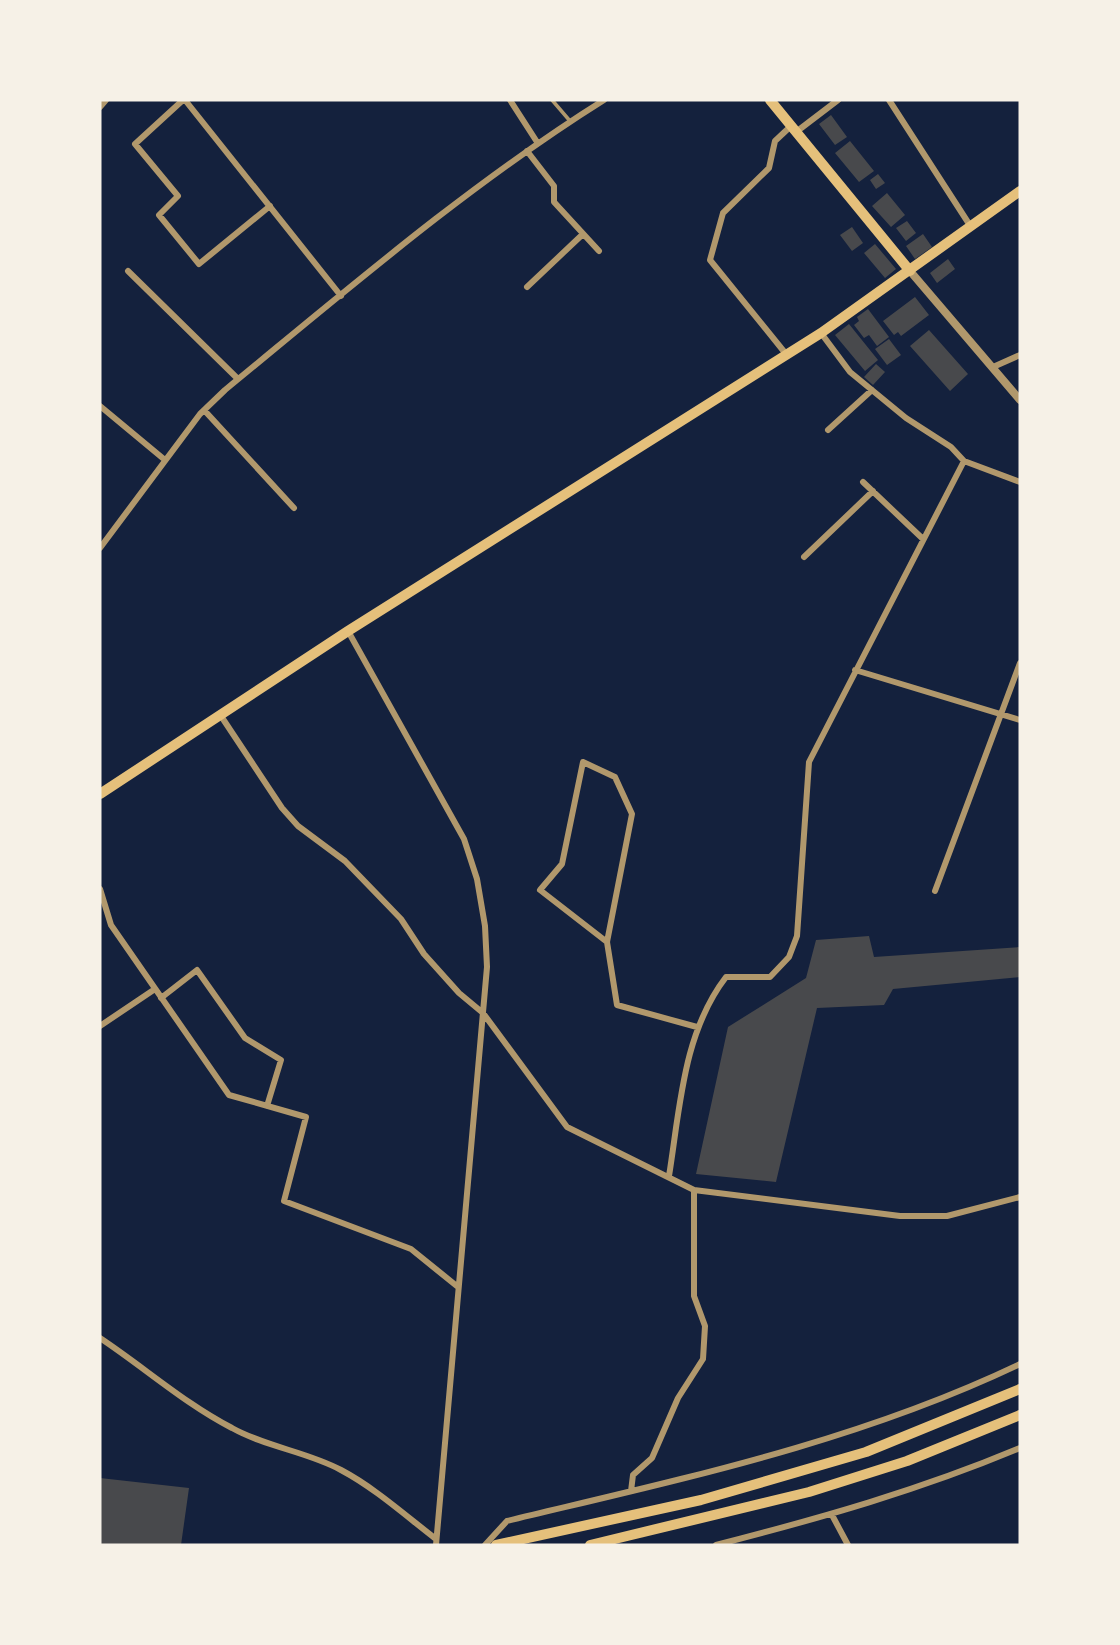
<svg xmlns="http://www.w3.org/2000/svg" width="1120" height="1645" viewBox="0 0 1120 1645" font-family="Literata,serif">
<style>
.building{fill:#48494c}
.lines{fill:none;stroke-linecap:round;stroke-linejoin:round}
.service{stroke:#b1986c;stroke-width:3.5}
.minor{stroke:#b1986c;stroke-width:6}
.tertiary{stroke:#b1986c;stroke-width:8}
.secondary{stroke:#e5c07b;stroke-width:10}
.primary{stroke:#e5c07b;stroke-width:10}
.trunk{stroke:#e5c07b;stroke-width:10}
</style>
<rect width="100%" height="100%" fill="#14213d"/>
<!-- building -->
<path class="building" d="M831 115 847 137 835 145 819 124Z
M850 141 874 171 859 182 835 153Z
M878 174 885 183 876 189 870 180Z
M887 193 905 215 891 227 872 206Z
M907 221 916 233 906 241 896 228Z
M852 227 863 243 852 251 840 235Z
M923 234 932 247 915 259 906 246Z
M875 244 896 269 885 278 864 253Z
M948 259 955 269 937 283 930 273Z
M915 297 929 315 901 336 898 332 894 335 883 321Z
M868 309 889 337 877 346 869 335 864 338 854 325 859 321 857 317Z
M849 324 878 360 865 371 835 335Z
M929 330 968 374 950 391 910 346Z
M889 339 901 355 887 365 875 349Z
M876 364 885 372 873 385 864 377Z
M869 936 874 957 1020 947V977L893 989 884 1005 817 1008 776 1182 696 1174 728 1027 806 978 816 940Z
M100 1478 189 1488 181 1545H100Z"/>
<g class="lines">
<!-- service -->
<path class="service" d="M552 100 570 121"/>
<!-- minor -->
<path class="minor" d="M183 100 135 144 178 196 159 215 199 264 270 206
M185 100 341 296
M510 100 537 142
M889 100 971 227
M100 107 106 100
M796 132 838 100
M527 151 554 186V202L599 251
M128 271 238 379
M527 287 583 234
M821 333 850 372 906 418 951 447 964 461 1020 482
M786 354 710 260 723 213 769 168 775 141 791 126
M993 367 1020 355
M100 406 165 460
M204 410 294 508
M828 430 872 390
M863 482 923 539
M100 548 200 414 225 390C348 289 470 184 604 100
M804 557 873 491
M348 631 464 839 477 879 485 926 487 967 436 1545
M855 670 1020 720
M221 716 282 808 298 826 345 861 401 919 424 954 459 993 483 1013 567 1127 694 1190 900 1216H947L1020 1197
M100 889 111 925 229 1095 306 1117 284 1201 411 1249 458 1287
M935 891 1020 663
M607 942 540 890 562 864 583 762 615 777 632 814 607 942 617 1005 697 1027
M161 998 197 970 245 1038 281 1060 267 1106
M100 1026 155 989
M669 1176C680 1108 683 1033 726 977H770L789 957 797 936 809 762 964 461
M100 1338C145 1368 184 1403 232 1428 266 1447 308 1452 341 1470 375 1488 406 1516 436 1539
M631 1491 633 1475 652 1458 678 1398 703 1359 705 1326 694 1296V1190
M832 1515 848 1545
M485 1545 507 1521C681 1479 857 1442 1020 1364
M716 1545C821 1518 920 1490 1020 1448"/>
<!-- tertiary -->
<path class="tertiary" d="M910 271 1020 400"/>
<!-- secondary -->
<path class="secondary" d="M770 100 910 271"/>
<!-- primary -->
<path class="primary" d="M100 794 348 631 821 333 1020 191"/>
<!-- trunk -->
<path class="trunk" d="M496 1545 701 1500 866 1452 1020 1389
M590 1545 809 1492 907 1461 1020 1415"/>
</g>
<!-- border -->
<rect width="1120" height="1645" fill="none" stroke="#f6f1e7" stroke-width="203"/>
</svg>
